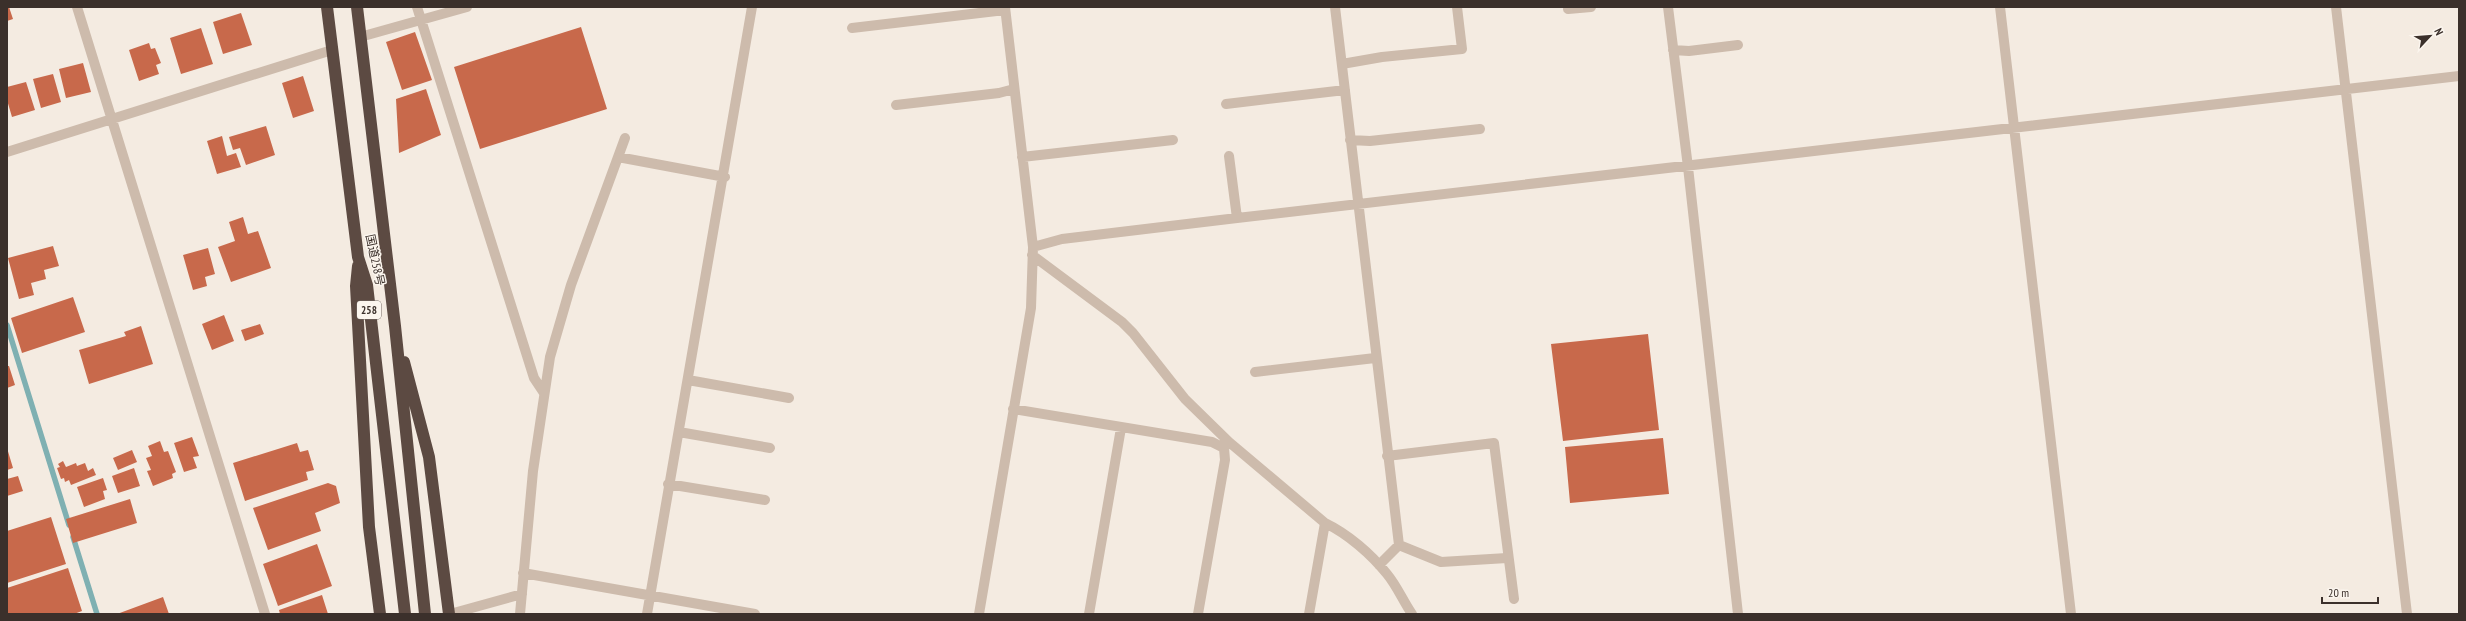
<svg xmlns="http://www.w3.org/2000/svg" width="2466" height="621" viewBox="0 0 2466 621" font-family="'PT Sans Narrow','Noto Sans JP',sans-serif">
<style>
.lines{fill:none;stroke-linecap:round;stroke-linejoin:round}
.stream{stroke:#7fb0b2;stroke-width:5.5}
.building{fill:#c8694b}
.minor{stroke:#cdbbac;stroke-width:10}
.highway{stroke:#5c4a42;stroke-width:12}
.labels{text-anchor:middle;stroke-width:3;stroke-linejoin:round;paint-order:stroke}
.shield{fill:#fbf5ee;stroke:#756b66;stroke-width:1}
.shield-label{font-size:11px;font-weight:bold;fill:#3b302b}
.street-label{font-size:12px;fill:#3b302b;stroke:#fbf5ee}
</style>
<rect width="100%" height="100%" fill="#f4ebe1"/>
<g class="lines">
<!-- stream -->
<path class="stream" d="M7 325 69 525
M73 537 97 614"/>
</g>
<!-- building -->
<path class="building" d="M7 7H9L13 19 7 21Z
M241 13 252 45 223 54 213 22Z
M581 27 607 109 480 149 454 67Z
M201 28 213 64 181 74 170 38Z
M415 32 432 80 402 90 386 42Z
M149 43 151 49 155 48 161 63 156 65 159 74 139 81 129 50Z
M83 63 91 92 66 98 59 69Z
M53 74 61 102 41 108 33 79Z
M303 76 314 111 293 118 282 83Z
M26 82 35 110 12 117 7 100V87Z
M426 89 441 135 399 153 396 99Z
M266 126 275 155 246 165 240 148 233 150 229 137Z
M222 136 227 156 236 153 241 167 217 174 207 141Z
M243 217 248 234 258 231 271 268 231 282 218 247 235 241 229 222Z
M53 246 59 266 44 270 46 279 31 283 34 295 19 299 8 258Z
M208 248 215 274 205 277 207 286 193 290 183 255Z
M73 297 85 332 22 353 11 318Z
M224 315 234 341 212 350 202 324Z
M260 324 264 334 245 341 241 330Z
M141 326 153 364 89 384 79 350 126 336 124 332Z
M1648 334 1659 430 1563 441 1551 344Z
M7 366H9L15 385 7 388Z
M192 437 199 456 193 457 197 468 184 472 174 443Z
M1663 438 1669 494 1570 503 1565 447Z
M160 441 164 452 168 451 176 472 172 474 173 478 153 486 147 471 151 470 146 458 152 456 148 446Z
M297 443 300 452 308 450 314 470 306 472 308 480 245 501 233 463Z
M7 448 13 468 7 470Z
M132 450 137 462 118 470 113 458Z
M63 461 66 467 76 463 77 466 85 463 88 471 93 468 96 475 71 485 69 480 65 482 64 478 61 479 57 468 60 467 58 464Z
M134 468 140 486 118 493 112 476Z
M18 476 23 491 7 496V479Z
M103 478 107 490 103 491 105 499 84 507 77 487Z
M328 483 336 486 340 503 315 513 321 531 268 550 253 508Z
M130 499 137 523 73 543 66 519Z
M51 517 66 564 7 583V531Z
M317 544 332 586 278 606 263 564Z
M68 568 82 611 74 614H7V588Z
M322 595 328 614H280L279 610Z
M163 597 169 614H117Z"/>
<g class="lines">
<!-- minor -->
<path class="minor" d="M77 7 265 614
M417 7 534 378 544 393
M1335 7 1399 545 1441 562 1507 558
M1668 7 1688 167 1738 614
M2000 7 2071 614
M2336 7 2407 614
M1568 9 1591 7
M852 28 1005 10
M360 37 467 7
M1673 50 1689 51 1738 45
M1342 64 1382 57 1462 49 1457 7
M1226 104 1345 90
M896 105 999 93 1014 89
M1350 140 1370 141 1480 129
M7 152 332 50
M1229 156 1237 218
M618 157 725 177
M1022 157 1173 140
M1033 247 1062 239 1237 218 2459 76
M1032 255 1122 322 1133 333 1185 399 1229 442 1325 523C1348 534 1371 554 1387 574 1397 586 1403 601 1412 614
M1255 372 1375 358
M688 380 789 398
M1013 409 1212 442 1224 448
M679 432 770 448
M1387 456 1494 443 1514 599
M668 484 765 500
M1379 565 1399 545
M523 573 755 614
M450 614 522 594
M520 614 533 471 550 357 571 285 625 138
M647 614 752 7
M979 614 1031 308 1033 247 1005 7
M1089 614 1121 428
M1198 614 1225 460 1224 448 1227 444
M1309 614 1325 523"/>
<!-- highway -->
<path class="highway" d="M327 7 358 257 367 285 405 614
M357 7 395 326 425 614
M358 266 356 286 369 527 380 614
M404 362 429 457 449 614"/>
</g>
<g class="labels">
<!-- shield labels -->
<rect class="shield" x="357" y="301" width="24" height="18" rx="3"/>
<g class="shield-label">
<text x="369" y="314">258</text>
</g>
<!-- street labels -->
<g class="street-label">
<text transform="translate(375 260) rotate(78)" y="4">国道258号</text>
</g>
</g>
<!-- border -->
<rect width="2466" height="621" fill="none" stroke="#3b302b" stroke-width="16"/>
<!-- north arrow -->
<g transform="translate(2430 36) rotate(64)" stroke="#fbf5ee" stroke-width="3" paint-order="stroke">
<path d="M0-3L7 15L0 10L-7 15Z" fill="#3b302b"/>
<text y="-6" font-size="11" font-weight="bold" text-anchor="middle" fill="#3b302b">N</text>
</g>
<!-- scale -->
<path d="M2322 597v6h56v-6" fill="none" stroke="#3b302b" stroke-width="2"/>
<text x="2328" y="597" font-size="12" fill="#3b302b" stroke="#fbf5ee" stroke-width="3" paint-order="stroke">20 m</text>
</svg>
